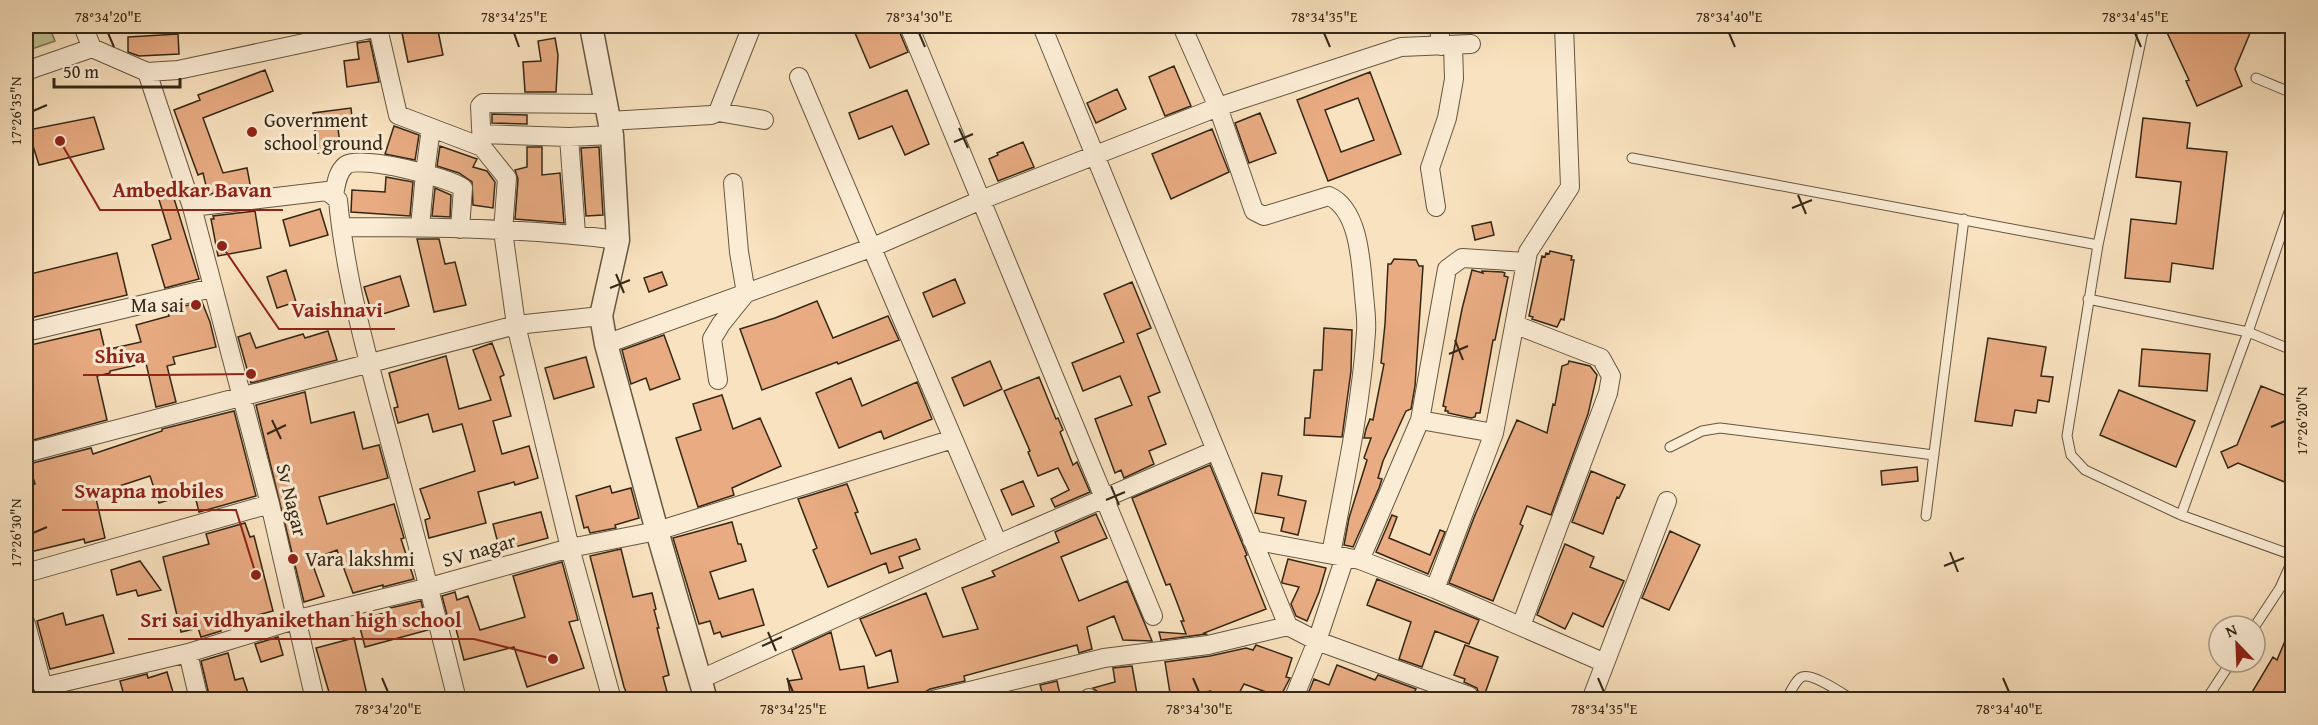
<svg xmlns="http://www.w3.org/2000/svg" width="2318" height="725" font-family="'Gentium Book Plus',serif">
<style>
.green{fill:#bec392;stroke:#797554;stroke-width:1.5}
.building{fill:#e8ab82;stroke:#342716;stroke-width:1.5;fill-rule:evenodd}
.lines{fill:none;stroke-linecap:round;stroke-linejoin:round}
.service-casing{stroke:#655640;stroke-width:11}
.minor-casing{stroke:#655640;stroke-width:20}
.tertiary-casing{stroke:#655640;stroke-width:25}
.service{stroke:#fbecd5;stroke-width:9}
.minor{stroke:#fbecd5;stroke-width:18}
.tertiary{stroke:#fbecd5;stroke-width:22}
.ticks{fill:none;stroke:#342716;stroke-width:2}
.poi-dot{fill:#8f2418;stroke:#fbecd5;stroke-width:2}
.labels{text-anchor:middle;stroke-width:6;stroke-linejoin:round;paint-order:stroke}
.poi-label{font-size:20px;fill:#342716;stroke:#fbecd5;text-anchor:start}
.street-label{font-size:20px;fill:#342716;stroke:#fbecd5}
.leader{fill:none;stroke:#8f2418;stroke-width:2}
.callout-dot{fill:#8f2418;stroke:#fbecd5;stroke-width:2}
.callout-label{font-size:21px;text-anchor:middle;font-weight:bold;fill:#8f2418;stroke:#fbecd5;stroke-width:6;stroke-linejoin:round;paint-order:stroke}
.neatline{fill:none;stroke:#342716;stroke-width:2}
.ticks-label{font-size:15px;text-anchor:middle;fill:#342716}
</style>
<rect width="100%" height="100%" fill="#f9e2bf"/>
<filter id="stains"><feTurbulence type="fractalNoise" baseFrequency=".00333" numOctaves="4"/><feColorMatrix values="0 0 0 0 .2 0 0 0 0 .09 0 0 0 0 .02 0 0 0 .5 -.17"/></filter>
<radialGradient id="worn" r=".72"><stop offset=".6" stop-color="#630" stop-opacity="0"/><stop offset="1" stop-color="#630" stop-opacity=".3"/></radialGradient>
<path class="green" d="M26,26h23l6,15 -29,10z"/>
<path class="building" d="M437,26l6,29 -35,7 -6,-29z
M852,26h45l11,26 -38,16z
M2164,26h89l-18,43 7,17 -45,20 -11,-25 3,-1z
M178,34l1,20 -40,2 -11,-4v-15z
M555,38l3,17 -2,37h-31l-2,-30 18,-1 -3,-20z
M370,41l9,41 -32,5 -3,-26 15,-2 -2,-16z
M1174,66l17,40 -26,10 -16,-39z
M265,70l8,21 -70,27 20,55 24,-5 4,21 -43,5 -5,-21 -5,2 -24,-65 26,-10 -2,-5z
M1370,72l31,82 -73,27 -31,-81zM1358,98l16,42 -33,12 -16,-42z
M1117,89l9,20 -30,14 -9,-20z
M907,90l22,54 -24,11 -13,-29 -33,13 -10,-26z
M351,108l2,19 -15,2 3,21 -23,3 -5,-40z
M1260,113l16,40 -27,10 -14,-40z
M492,114l35,1v9l-35,-1z
M94,117l10,32 -65,16 -11,-35z
M2143,118l47,5 -3,25 40,4 -14,117 -41,-6 -2,19 -45,-4 6,-59 45,5 5,-42 -45,-5z
M394,126l25,9 -4,25 -30,-6z
M1212,129l17,43 -58,27 -19,-45z
M1023,142l11,25 -36,14 -9,-22 9,-4 -1,-2z
M440,146l37,13 -4,8 14,4 8,11 -2,26 -20,-3 -1,-23 -13,-9 -22,-7z
M527,147h15v28l18,-2 4,50 -49,-4 3,-40 -3,-9 12,-3z
M599,147l4,68 -17,1 -5,-68z
M386,177l27,5 -3,34 -59,-4 1,-22 33,2z
M435,188l16,7 -1,22 -18,-1z
M171,189l28,90 -34,9 -13,-43 19,-6 -14,-46z
M320,209l8,26 -38,11 -7,-26z
M255,211l6,37 -43,8 -7,-37h3l-1,-3z
M1491,222l3,13 -19,5 -3,-14z
M417,239h22l6,25 10,-2 11,43 -32,7z
M1550,251l22,5 -1,4h3l-10,60 -3,-1 -4,8 -25,-8 1,-2 -4,-1 13,-60 3,1 1,-4 3,1z
M117,253l10,42 -101,24v-44z
M1394,259l22,1 3,6h4l-8,120 -4,23 -5,2 -23,50 -5,17 4,1 -3,9 -26,59 -9,-2 5,-27 18,-58 -3,-2 7,-20h-7l2,-9 4,-10 3,1 11,-56 -3,-1 4,-39 3,-60h3z
M286,270l10,32 -19,6 -10,-31z
M1472,270l11,3 -1,-2 20,1 3,1 -1,3 4,1 -13,63h-2l-13,73h-4l-1,4 -4,1 -23,-5v-2h-3l1,-4 -3,-1 19,-97z
M662,272l5,13 -18,7 -5,-14z
M400,276l9,30 -36,11 -9,-30z
M955,279l10,24 -32,14 -10,-24z
M1132,282l19,46 -14,6 23,58 -12,5 18,47 -17,7 5,13 -30,14 -3,-8 -6,3 -20,-54 37,-14 -12,-29 -37,15 -11,-28 52,-21 -20,-48z
M817,301l16,37 55,-22 11,24 -61,24 -1,-2 -75,28 -22,-61 35,-11z
M202,302l8,20 6,25 -43,10 2,7 -8,2 9,36 -20,5 -10,-44 -36,8v2l-13,3 10,44 -81,22v-96l74,-17 5,21 36,-8 -5,-17 33,-9 -2,-6z
M1324,328l28,2 -1,41 -9,66 -38,-2 1,-17h5l4,-48h8z
M328,331l9,29 -86,23 -13,-46 12,-4 6,15 47,-14 2,4z
M664,335l16,44 -30,11 -4,-12 -15,6 -9,-34z
M1988,338l58,9 -5,29 12,1 -4,25 -11,-2 -2,13 -21,-3 -3,16 -37,-5z
M492,343l12,32 -4,2 11,39 -18,5 9,33 27,-8 9,32 -23,7 -1,-3 -36,10 8,31 -57,15 -4,-18 5,-2 -10,-29 55,-18 -13,-47 -29,8 -5,-18 -30,9 -4,-15 4,-1 -9,-34 57,-17 13,53 32,-9 -18,-50z
M2142,349l68,5 -3,37 -68,-5z
M586,357l8,30 -40,12 -9,-31z
M990,361l12,28 -38,17 -12,-28z
M1569,361l21,5 7,9 -9,39 -37,101 -24,-9 -7,18 3,2 -30,75 -44,-18 26,-68 42,-95 30,13 6,-29 2,1 7,-39 6,-2z
M1039,377l17,42 2,-1 5,12 -3,2 13,33 4,-3 13,30 -35,15 -4,-8 18,-9 -11,-22 -20,8 -10,-24 2,-1 -26,-60z
M851,378l11,28 55,-24 15,37 -48,20 -3,-8 -42,17 -23,-55z
M2261,386l31,12v87l-54,-22 -10,5 -7,-16 16,-7z
M2119,390l76,31 -19,46 -76,-32z
M305,392l6,31 43,-11 9,37 16,-4 9,33 -69,19 8,27 67,-20 10,34 -3,1 13,40 -31,8v-2l-30,8 -16,-43 -26,10 13,36 -20,6 -48,-197z
M722,395l11,34 27,-11 21,48 -49,22 2,7 -36,12 -22,-69 25,-8 -8,-26z
M234,411l22,85 -57,16 -5,-20 -35,11 -9,-27 -55,18 10,44 -20,5 -1,-4 -58,14v-67l9,-2 -6,-20 62,-16 2,6 69,-23v-2z
M1210,465l37,90 -2,1 21,53 -62,24 2,1 -45,6 -2,-8 27,2 -5,-13h3l-14,-37 -4,1 -34,-87z
M1917,467l1,14 -36,4 -1,-14z
M1591,471l34,14 -6,13 -2,-1 -14,37 -31,-12z
M1262,473l20,3 -4,19 28,6 -8,34 -17,-4 3,-13 -29,-5z
M1023,481l11,25 -22,9 -11,-25z
M847,484l11,28 -3,1 16,41 45,-15 4,10 -21,8 4,11 -14,5 -3,-10 -58,24 -15,-37 4,-2 -19,-49z
M610,486l2,7 19,-5 8,30 -24,7 1,3 -26,5 -2,-6 -4,1 -8,-32z
M541,512l7,26 -48,13 -7,-27z
M1096,514l11,24 -46,19 18,44 48,-20 25,60 -29,-1 -9,-24 -27,11 5,22 -13,4 -2,-8 -113,31 1,5 -35,8 -5,3 -3,6 -131,1 -3,-18 14,-2 -10,-29 39,-18 9,38 24,-4 4,22 30,-6 -7,-32 -15,6 -16,-37 66,-26 17,44 35,-8 -16,-41 33,-12 -3,-5 67,-29 -4,-10z
M1392,515l5,2 -8,21 41,17 10,-25 5,2 -17,42 -52,-22z
M732,522l6,22h3l5,17 -36,11 9,27 34,-10 11,36 -42,12 -2,-5 -6,2 -4,-13 -11,3 -26,-86z
M245,523l5,14 4,-1 19,75 -53,14 1,6 -20,6 -3,-9 -17,4 -18,-75 46,-13 -3,-10z
M1670,531l30,14 -31,65 -27,-12z
M1565,544l29,13 -4,10 34,14 -21,46 -30,-14 -8,16 -28,-14z
M621,549l12,48 19,-4 4,16 -2,1 5,18h-2l12,47 -6,2 6,22h-40l-5,-12 -34,-131z
M1288,559l38,9 -7,24 -12,29 -11,-5 -5,-12 8,-17 -17,-4v-2z
M140,561l21,29 -23,6 -2,-6 -19,5 -6,-25z
M562,562l16,58 -9,2 15,46 -57,19 -13,-40 -50,13 -9,-35 -5,1 -8,-30 13,-4 2,8 11,-4 12,34 45,-13 -12,-41z
M1377,579l102,41 -10,24 -34,-13 -13,36 -23,-8 12,-37 -44,-17z
M421,601l7,29 -63,17 -7,-27 33,-9 -1,-3z
M63,613l3,12 37,-10 11,38 -64,16 -13,-48z
M2292,624v75h-44l25,-42 4,3z
M278,637l5,18 -22,7 -6,-18z
M354,638l14,61h-37l-15,-51z
M1256,645l36,13 -6,19 4,1 -10,19 -36,-13 -8,15h-31l5,-8 -39,8 -6,-37 45,-6 36,-8 7,2z
M1465,645l33,12 -15,42h-3l-3,-11 -13,-6 1,-3 -11,-4z
M228,653l7,27 8,-2 6,18 -12,3h-27l-9,-38z
M1337,665l38,15 3,-5 38,14 -5,10h-43l-14,-6 -3,6h-45l8,-20 15,6z
M1132,666l5,28 -22,5h-15l-2,-7 -5,-4 22,-6 -2,-14z
M167,672l8,27h-50l-5,-18 27,-7 1,4z
M1057,681l4,18h-17l-4,-14z"/>
<g class="lines">
<defs>
<path id="service" d="M2144,26l-46,219 -31,191 4,19 14,15 96,45 111,40
M2256,78l36,15
M1632,158l466,87
M2292,203l-44,129 44,18
M2088,299l160,33 -67,183
M1670,447l32,-16 18,-3 214,27
M1926,516l38,-297
M2255,626l25,-38 12,-27
M1786,700c4,-7 8,-17 14,-22 9,-8 43,16 53,22
M2206,700l25,-38"/>
<path id="minor" d="M83,26l9,22
M909,26l244,590
M1042,26l246,600
M1182,26l36,81 36,104 10,5 65,-20c31,14 32,69 35,99 1,12 3,25 2,37 -5,75 -21,148 -35,222
M1439,26l2,20
M378,28l20,87 84,32 25,31 -4,53 13,94 54,223 42,152
M26,71l66,-23 55,24 31,-2 206,-44
M147,72l45,135 78,297 45,196
M799,77l199,467
M718,112l46,8
M609,121l102,-6 7,-3 34,-86
M482,134l87,3 43,-2
M569,137l7,97
M482,147l-2,-41 3,-3 124,1
M334,195c2,-10 3,-23 12,-30 15,-10 102,12 117,23l-3,41
M192,207l135,-16 11,9c8,86 34,174 56,257 22,81 43,161 63,243
M1436,207l-6,-39 17,-50 7,-39 -1,-34
M341,227c92,0 186,1 277,13
M420,227l5,-54 6,-45
M1516,325l85,33 10,18 -3,17 -87,233
M26,332l186,-44
M606,344l267,-97 108,-47 237,-93 183,-60 70,-3
M718,380l-6,-41 9,-15 25,-31 -7,-41 -6,-69
M1494,433l-74,-13 27,-151 15,-11 64,4
M26,453l490,-128 85,-9
M1252,540l108,20 75,29 170,74
M1360,560l60,-140
M26,573l244,-69
M1435,589l59,-156 34,-181 42,-65 -6,-161
M26,624l17,63 145,-34 110,-34 132,-32 140,-39 87,-17 296,-92
M188,653l11,47
M701,679l297,-135 218,-94
M1089,698v2
M933,700l171,-42 104,-13 80,-19 29,15 152,55
M1293,700l24,-59 28,-84
M1591,700l76,-199"/>
<path id="tertiary" d="M591,26l21,109 6,105 -17,76 5,28 51,187 49,169"/>
</defs>
<use href="#service" class="service-casing"/>
<use href="#minor" class="minor-casing"/>
<use href="#tertiary" class="tertiary-casing"/>
<use href="#service" class="service"/>
<use href="#minor" class="minor"/>
<use href="#tertiary" class="tertiary"/>
</g>
<path class="ticks" d="M108,33l6,14M514,33l5,14M919,33l6,14M1324,33l6,14M1729,33l6,14M2135,33l6,14M33,111l14,-6M959,128l9,20M954,142l19,-8M1798,195l8,19M1792,208l20,-8M616,274l8,19M610,288l20,-8M1455,340l8,20M1449,354l19,-8M272,420l9,19M2271,427l14,-6M267,434l19,-9M1111,486l8,19M1106,500l19,-8M33,533l14,-6M1950,552l8,20M1944,566l20,-8M768,632l8,19M762,646l20,-9M382,678l6,14M787,678l6,14M1193,678l6,14M1598,678l6,14M2003,678l6,14"/>
<g class="poi-dot">
<circle cx="252" cy="132" r="6"/>
<circle cx="196" cy="305" r="6"/>
<circle cx="293" cy="559" r="6"/>
</g>
<g class="labels">
<g class="poi-label">
<text x="264" y="127">Government<tspan x="264" dy="23">school ground</tspan></text>
<text x="184" y="312" text-anchor="end">Ma sai</text>
<text x="305" y="566">Vara lakshmi</text>
</g>
<g class="street-label">
<text transform="translate(292 500) rotate(76)" y="7">Sv Nagar</text>
<text transform="translate(479 550) rotate(-16)" y="7">SV nagar</text>
</g>
</g>
<path class="leader" d="M60 141L100 210H283M222 246L279 329H395M251 374L158 375H83M256 575L236 510H62M553 659L474 639H128"/>
<g class="callout-dot">
<circle cx="60" cy="141" r="6"/>
<circle cx="222" cy="246" r="6"/>
<circle cx="251" cy="374" r="6"/>
<circle cx="256" cy="575" r="6"/>
<circle cx="553" cy="659" r="6"/>
</g>
<g class="callout-label">
<text x="192" y="197">Ambedkar Bavan</text>
<text x="337" y="317">Vaishnavi</text>
<text x="120" y="363">Shiva</text>
<text x="149" y="498">Swapna mobiles</text>
<text x="301" y="627">Sri sai vidhyanikethan high school</text>
</g>
<rect width="2318" height="725" fill="none" stroke="#f9e2bf" stroke-width="66"/>
<g transform="translate(2237 644) rotate(337)"><circle r="28" fill="#fbecd5" stroke="#ab9d89" stroke-width="1.5"/>
<path d="M0-4.5L10 22L0 15L-10 22Z" fill="#8f2418"/>
<text y="-9" font-size="16" font-weight="bold" text-anchor="middle" fill="#342716">N</text>
</g>
<path d="M54 78v9h126v-9" fill="none" stroke="#342716" stroke-width="3"/>
<text x="63" y="78" font-size="18" fill="#342716" stroke="#fbecd5" stroke-width="4.5" paint-order="stroke">50 m</text>
<rect x="33" y="33" width="2252" height="659" class="neatline"/>
<g class="ticks-label">
<text x="108" y="22">78°34'20"E</text>
<text x="514" y="22">78°34'25"E</text>
<text x="919" y="22">78°34'30"E</text>
<text x="1324" y="22">78°34'35"E</text>
<text x="1729" y="22">78°34'40"E</text>
<text x="2135" y="22">78°34'45"E</text>
<text transform="translate(16 111) rotate(-90)" y="5">17°26'35"N</text>
<text transform="translate(2302 421) rotate(-90)" y="5">17°26'20"N</text>
<text transform="translate(16 533) rotate(-90)" y="5">17°26'30"N</text>
<text x="388" y="714">78°34'20"E</text>
<text x="793" y="714">78°34'25"E</text>
<text x="1199" y="714">78°34'30"E</text>
<text x="1604" y="714">78°34'35"E</text>
<text x="2009" y="714">78°34'40"E</text>
</g>
<rect width="100%" height="100%" filter="url(#stains)"/>
<rect width="100%" height="100%" fill="url(#worn)"/>
</svg>
